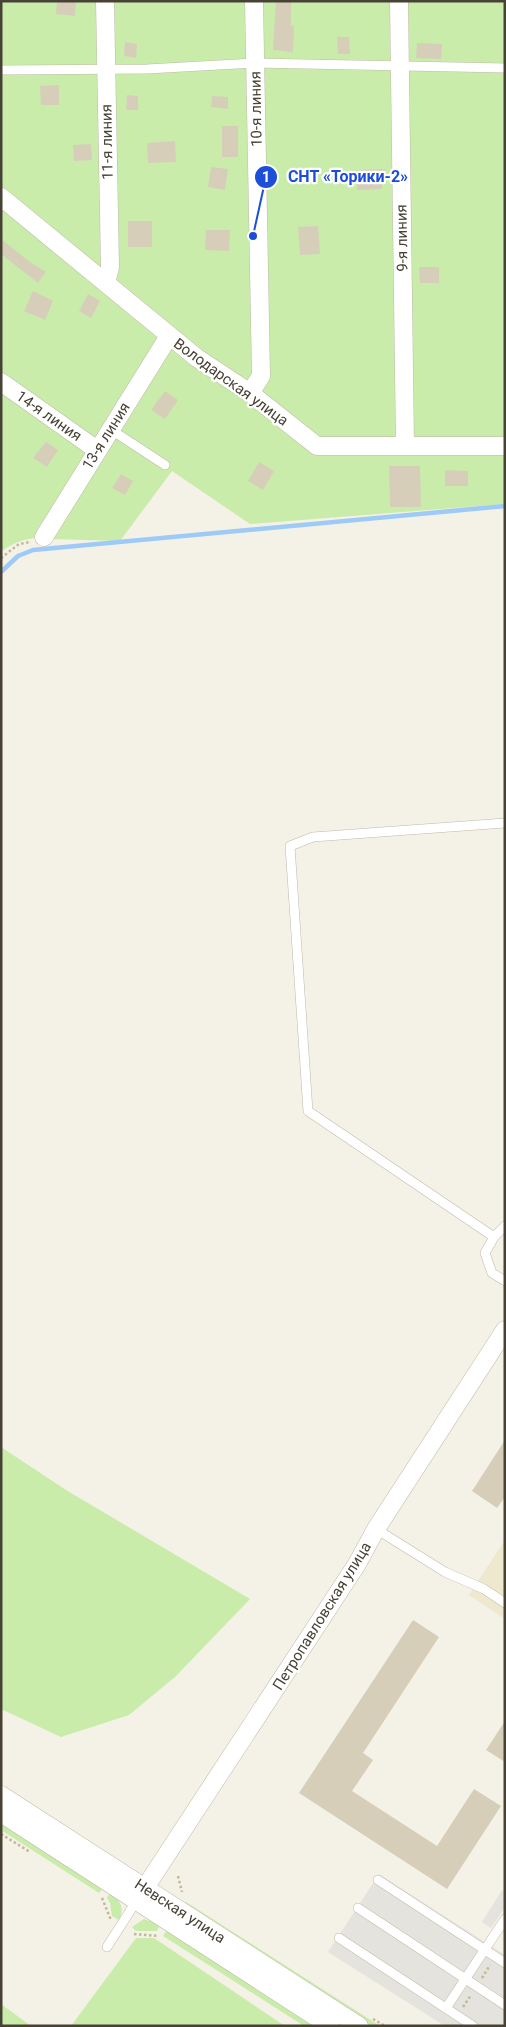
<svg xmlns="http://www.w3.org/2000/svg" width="506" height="2027" font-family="Roboto,sans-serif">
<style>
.education{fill:#eee8ce}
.green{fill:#c9ecab}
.parking{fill:#e5e3de}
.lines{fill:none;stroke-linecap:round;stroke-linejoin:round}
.stream{stroke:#9dcaf6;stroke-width:4.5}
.building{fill:#d7ceba}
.service-casing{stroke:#c0baa8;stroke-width:10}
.minor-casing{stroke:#c0baa8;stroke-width:19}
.path{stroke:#c3b898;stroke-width:2.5;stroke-dasharray:2.5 2.5;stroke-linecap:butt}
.service{stroke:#fff;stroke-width:9}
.minor{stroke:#fff;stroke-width:18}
.labels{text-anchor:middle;stroke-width:4.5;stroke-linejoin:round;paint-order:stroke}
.street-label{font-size:15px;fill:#474235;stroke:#fff}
.leader{fill:none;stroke:#1d4ed8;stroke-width:2}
.callout-dot{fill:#1d4ed8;stroke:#fff;stroke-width:2}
.mark-label{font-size:15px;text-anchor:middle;font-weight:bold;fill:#fff}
.callout-label{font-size:16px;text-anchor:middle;font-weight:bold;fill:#1d4ed8;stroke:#fff;stroke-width:4.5;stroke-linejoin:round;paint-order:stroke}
</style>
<rect width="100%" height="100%" fill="#f4f1e6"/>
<path class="education" d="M505,1540v79l-36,-24z"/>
<path class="green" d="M1,1h504v503l-255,20 -78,-53 -52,70 -69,-2c-15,-5 -39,3 -50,13z
M1,1447l65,43 184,109 -75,78 -46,38 -68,22 -60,-28z
M1,1823l99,63 2,3 -3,4 -98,-63z
M110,1893c10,7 15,14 9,27l-7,-4 -2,-13 -3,-5z
M186,1902l194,124h-8l-29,-17 -160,-104z
M144,1919l16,6 -3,6h-21l-4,-4z
M167,1930l148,96h-11l-141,-90z
M136,1938h18l131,88h-214z
M1,2004l30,22h-30z"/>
<path class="parking" d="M379,1874l126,81v71h-60l-117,-74z
M502,1890l3,2v15l-14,21 -9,-6z"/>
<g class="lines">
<path class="stream" d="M1,572l17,-16 15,-6 472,-44"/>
</g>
<path class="building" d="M57,1h19l-1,15 -19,-2z
M276,1h15v25h3l-1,26 -20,-2z
M337,37h12l1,17h-12z
M125,42l12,2 -1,14 -12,-2z
M417,43l25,1 -1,15 -25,-1z
M59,85v20h-18l-1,-19z
M127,95l11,1v14h-12z
M212,96l16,1v12l-17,-2z
M222,126h16v31h-16z
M175,141l1,21 -28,1 -1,-20z
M91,144l1,16 -18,1 -1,-16z
M211,167l17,2 -3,21 -17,-3z
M385,169l1,14h-4v6l-25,1v-20z
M128,221h24v26h-24z
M318,226l2,28 -20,1 -2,-28z
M206,230h24l-1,21 -24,-1z
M1,239l29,23 16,10 -8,11 -37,-29z
M419,267h20v16h-19z
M33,291l20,10 -8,19 -21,-9z
M88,294l12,7 -9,17 -12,-7z
M165,391l13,9 -13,19 -14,-9z
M46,442l12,8 -11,17 -14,-9z
M259,462l15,9 -11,19 -15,-9z
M389,466h31l1,41h-31z
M445,470l23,1v15h-23z
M121,474l12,7 -8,14 -13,-7z
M505,1440v57l-8,11 -25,-17z
M413,1620l26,17 -76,116 10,7 -21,31 85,55 37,-57 27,17 -54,83 -148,-96z
M505,1721v41l-19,-12z"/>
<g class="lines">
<defs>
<path id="service" d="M1,70l146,-1 108,-6 250,5
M110,429l55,36
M505,823l-192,14 -23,9 18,265 186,126 11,-11
M494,1237l-9,16 7,20 13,8
M376,1529l69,43 39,17 21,14
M378,1880l127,83
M358,1908l147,97
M339,1938l134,88
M107,1947l30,-47
M446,2008l59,-89"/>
<path id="minor" d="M105,1l5,266 -4,16
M399,1l6,444
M1,197l196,161 53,35 67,53h188
M1,382l96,68
M250,393l11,-17 -7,-375
M44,537l125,-201
M1,1795l358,231
M1,1813l329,213
M137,1900l220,-336 19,-35 129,-199"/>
</defs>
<use href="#service" class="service-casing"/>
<use href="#minor" class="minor-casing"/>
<path class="path" d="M1,558l18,-14 11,-2
M1,1834l29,18
M178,1876l4,16
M102,1898l9,22
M134,1934l25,2
M482,1978l8,-13
M463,2007l8,-12
M373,2019l12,7"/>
<use href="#service" class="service"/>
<use href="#minor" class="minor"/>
</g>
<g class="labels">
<g class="street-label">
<text transform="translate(256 109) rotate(-91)" y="5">10-я линия</text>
<text transform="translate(107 142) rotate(-91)" y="5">11-я линия</text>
<text transform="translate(402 238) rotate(-91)" y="5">9-я линия</text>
<text transform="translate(231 382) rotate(36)" y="5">Володарская улица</text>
<text transform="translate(49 416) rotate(35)" y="5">14-я линия</text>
<text transform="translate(106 436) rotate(-58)" y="5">13-я линия</text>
<text transform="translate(322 1616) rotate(-58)" y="5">Петропавловская улица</text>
<text transform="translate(180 1911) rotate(33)" y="5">Невская улица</text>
</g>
</g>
<path class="leader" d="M253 236L266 177"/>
<g class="callout-dot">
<circle cx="253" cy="236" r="5"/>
<circle cx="266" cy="177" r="12"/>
</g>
<g class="mark-label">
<text x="266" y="182">1</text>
</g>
<g class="callout-label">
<text x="348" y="182">СНТ «Торики-2»</text>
</g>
<rect width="506" height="2027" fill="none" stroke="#474235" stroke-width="5"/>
</svg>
